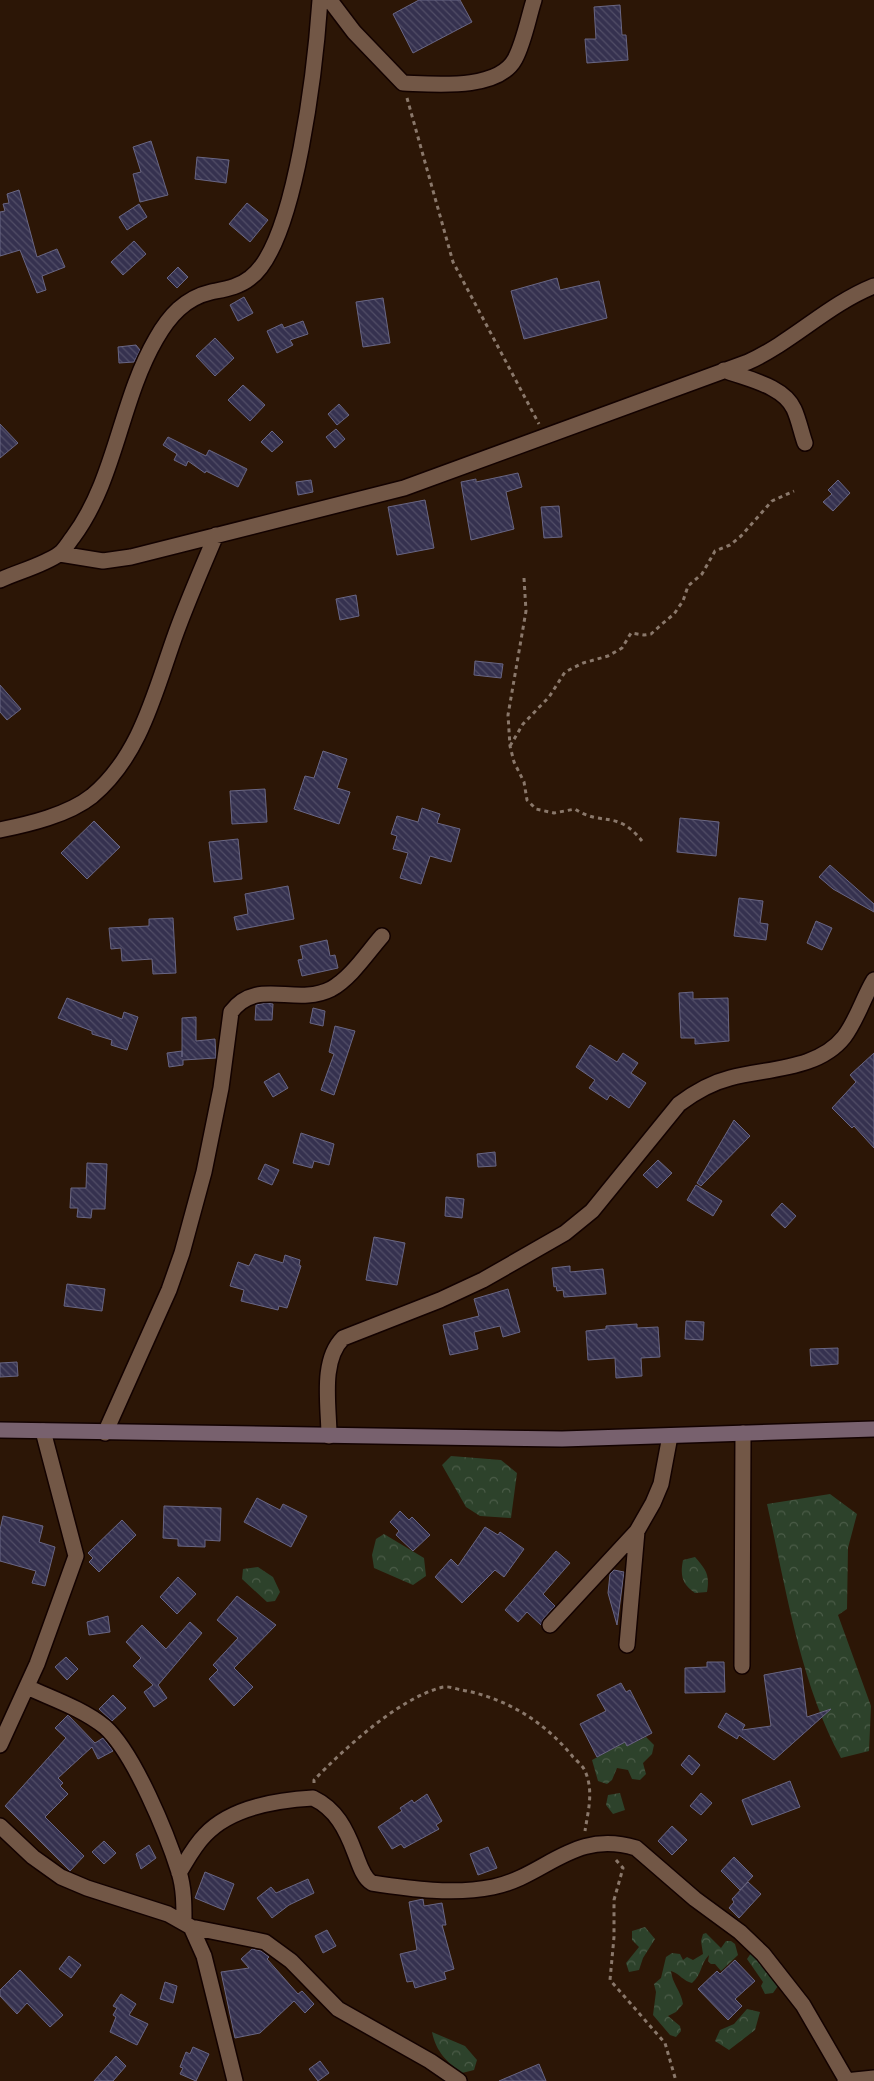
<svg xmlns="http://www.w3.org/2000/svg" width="874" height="2081" font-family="'Sofia Sans Condensed',sans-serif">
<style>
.park{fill:url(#park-crowns)}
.building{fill:url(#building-back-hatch);stroke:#696683}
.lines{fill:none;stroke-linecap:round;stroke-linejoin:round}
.street-casing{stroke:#130200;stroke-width:18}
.secondary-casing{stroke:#130200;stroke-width:18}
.path{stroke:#8a786b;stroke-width:3;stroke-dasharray:4 4;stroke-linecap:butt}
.street{stroke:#725746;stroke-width:15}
.secondary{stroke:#78616e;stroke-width:15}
</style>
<defs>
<pattern id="park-crowns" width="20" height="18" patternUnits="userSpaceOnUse" patternTransform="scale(1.25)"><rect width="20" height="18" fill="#2d422b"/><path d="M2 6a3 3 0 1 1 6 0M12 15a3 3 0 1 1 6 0" fill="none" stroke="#4b5c48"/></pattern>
<pattern id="building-back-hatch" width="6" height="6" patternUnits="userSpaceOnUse" patternTransform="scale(1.25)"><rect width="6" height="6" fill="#35314f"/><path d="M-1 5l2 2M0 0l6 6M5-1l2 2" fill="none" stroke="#524e67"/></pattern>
</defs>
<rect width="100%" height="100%" fill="#2c1606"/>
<path class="park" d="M451,1456l50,4 16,13 -6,45 -31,-2 -14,-9 -24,-42z
M830,1494l27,20 -9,34 -1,61 -9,6 33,91 -2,45 -28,7c-41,-75 -55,-170 -74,-254z
M384,1534l40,24 2,18 -13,9 -39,-17 -2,-13 4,-16z
M695,1557c11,13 15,17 12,35l-12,1c-13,-9 -15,-17 -12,-33z
M258,1567l15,10 7,15 -5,9 -8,1 -25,-23 1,-10z
M646,1737l8,8 -2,9 -9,9 3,11 -6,6 -8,-1 -4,-9 -11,-2 -5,12 -5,4 -9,-3 -6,-21 33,-18 2,4z
M620,1793l5,17 -12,4 -7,-9 2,-10z
M645,1927l10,12 -12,19 -4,12 -10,2 -3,-9 13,-16 -7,-7v-9z
M706,1933l15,15 5,-7h5l4,3 3,11 -17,16 -6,-7h-4l-3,-3 1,-6c-9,9 -7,20 -17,28 -9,-2 -12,-9 -21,-12 1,12 10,20 12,33l-7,8 -8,4 12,10 1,5 -5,6 -6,-2 -17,-20 3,-23 -2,-8 7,-6 5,-21 6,-4 8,1 3,6 4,-3 6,3 10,-6 -2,-13 2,-7z
M753,1950l25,31v5l-5,7 -8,1 -4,-8 2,-4 -16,-23z
M747,2009l13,3 -5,18 -26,20 -14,-9 5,-11 14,-6z
M432,2032l33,14 12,14 -3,10 -12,3c-15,-11 -26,-21 -30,-41z"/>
<path class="building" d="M419,0h41l12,22 -59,31 -20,-39z
M620,5l2,30h4l2,25 -41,3 -2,-24h11l-2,-32z
M151,141l17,54 -28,7 -7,-28 8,-2 -8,-25z
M197,157l32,3 -3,23 -31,-4z
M19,190l18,67 20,-8 8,18 -23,9 4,14 -9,3 -17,-43 -20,6v-44l5,-1 -2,-7 6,-1 -2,-9z
M247,203l21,17 -18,22 -21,-18z
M139,204l8,13 -20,13 -8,-13z
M134,241l12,13 -23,21 -12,-13z
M178,267l10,10 -11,11 -10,-10z
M557,278l3,12 39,-9 8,37 -83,21 -13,-48z
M244,297l9,16 -15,8 -8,-16z
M383,298l7,45 -27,4 -7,-45z
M303,321l5,13 -18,6 3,5 -16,8 -10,-22 15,-7 2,4z
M215,338l19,20 -19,18 -19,-20z
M136,345l4,5 -6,12 -15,1 -1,-16z
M243,385l22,20 -15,16 -22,-21z
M339,404l10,11 -12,10 -9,-11z
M0,424l18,19 -18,15z
M336,429l9,10 -10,9 -9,-11z
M272,431l11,11 -11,10 -11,-10z
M168,437l38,19 3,-6 38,19 -9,18 -32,-16 -1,2 -17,-12 -2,5 -12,-6 3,-6 -14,-9z
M518,473l4,14 -16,5 8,37 -43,11 -10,-58 15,-3v3z
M311,480l2,12 -15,3 -2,-13z
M838,480l12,13 -17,18 -10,-9 9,-8 -4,-4z
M425,500l9,48 -37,7 -9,-48z
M559,506l3,31 -18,1 -3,-31z
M356,595l3,21 -19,4 -4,-21z
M475,661l28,3 -2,14 -27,-3z
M0,685l21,24 -14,11 -7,-8z
M323,751l24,8 -10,29 13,4 -11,32 -45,-15 11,-33 9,2z
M265,789l2,33 -35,2 -2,-33z
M422,808l18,6 -3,9 23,6 -9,33 -21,-6 -9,28 -21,-6 8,-25 -15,-4 4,-13 -6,-2 6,-18 21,6z
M680,818l39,4 -3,34 -39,-4z
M94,821l26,26 -33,32 -26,-26z
M238,839l4,40 -28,3 -5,-40z
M830,865l44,39v8l-41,-23 -14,-12z
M288,886l6,33 -57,11 -3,-13 14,-3 -3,-20z
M739,898l24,3 -3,22 8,1 -2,16 -32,-4z
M173,918l3,55 -23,1 -1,-15 -30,2 -1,-13 -10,1 -2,-21 40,-2v-7z
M816,921l16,7 -10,22 -15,-7z
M327,940l3,16 5,-1 3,13 -36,8 -4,-16 5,-1 -3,-13z
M693,992v7l35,-1 1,43 -34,3v-6h-14l-2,-45z
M67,998l55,21 2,-7 14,5 -11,33 -16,-5 1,-5 -20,-6v-3l-34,-13z
M266,1003l7,1 -1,16h-17l1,-15z
M313,1008l12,3 -2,15 -13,-3z
M196,1017v24l19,-2 1,19 -33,2v5l-14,2 -2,-14 15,-2v6v-39z
M335,1026l20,5 -21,64 -13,-5 13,-36 -5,-2z
M590,1045l27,17 6,-9 15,10 -7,10 15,10 -17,25 -19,-13 -3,5 -18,-12 6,-8 -19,-13z
M874,1053v95l-20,-22 -2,2 -20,-20 24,-26 -6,-7z
M279,1073l9,15 -15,9 -9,-15z
M734,1120l16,16 -49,50 -4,-3z
M301,1133l33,11 -5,21 -15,-4 -2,7 -19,-5z
M495,1152l1,14 -18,1 -1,-13z
M658,1160l14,13 -15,15 -14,-13z
M87,1163l20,1 -2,45h-13l-1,9 -14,-1 1,-9h-8l1,-20h15z
M265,1164l14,6 -7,15 -14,-6z
M696,1185l26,16 -9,15 -26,-16z
M446,1197l18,2 -2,19 -17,-2z
M782,1203l14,13 -11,12 -14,-13z
M374,1237l31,6 -8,42 -31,-5z
M255,1254l28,9 2,-8 15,5 -1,5 2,1 -14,42 -8,-2 -1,4 -37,-9 3,-11 -14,-4 8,-24 11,4z
M570,1266v6l33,-3 3,25 -42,3 -1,-7 -6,1 -1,-5 -2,1 -2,-19z
M67,1284l38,5 -3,22 -38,-5z
M508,1289l12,43 -17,5 -3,-11 -26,6 4,17 -28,6 -7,-30 36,-9 -5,-17z
M686,1321l18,1 -1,18 -18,-1z
M637,1324v4l21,-1 2,30 -19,1 1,18 -26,2 -1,-20 -27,2 -2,-29 20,-2v-3z
M838,1348v16l-27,2 -1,-17z
M17,1362l1,14 -18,1v-14z
M257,1498l23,12 3,-6 24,12 -16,31 -47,-25z
M164,1506l57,2 -1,33 -15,-1v7l-27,-1v-7l-15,-1z
M400,1511l9,9 3,-3 18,18 -17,16 -17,-16 3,-4 -9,-9z
M3,1516l40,10 -4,16 16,5 -10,39 -13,-3 4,-12 -36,-10v-31z
M122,1520l14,15 -37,37 -10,-10 4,-4 -5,-5z
M485,1527l13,8 2,-3 24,17 -20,28 -9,-7 -33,33 -27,-26 16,-18 7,7z
M556,1551l14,12 -27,31 12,12 -12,13 -2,6 -14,-13 -9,10 -13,-12z
M614,1570l10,2 -7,53 -9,-32 2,-19z
M178,1577l18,17 -19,20 -17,-17z
M237,1596l39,29 -42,43 19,19 -19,19 -25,-27 9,-9 -5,-5 25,-27 -21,-18z
M108,1616l2,16 -21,3 -2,-13z
M190,1622l12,11 -44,52 9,13 -13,9 -10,-15 9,-7 -20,-19 8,-8 -15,-16 16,-17 24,24z
M66,1657l12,12 -11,11 -12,-13z
M707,1662h17l1,30 -40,1v-25l22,-1z
M801,1668l6,49 24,-8 -57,51 -35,-25 -2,4 -19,-12 8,-14 19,12 -3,5 29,-4 -7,-51z
M621,1683l5,9 4,-2 22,43 -25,13 -2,-4 -28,15 -17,-33 26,-13 -9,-16z
M113,1695l13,13 -14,13 -13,-12z
M68,1715l27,28 8,-5 10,13 -15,8 -6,-12 -34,31 5,5 -3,3 8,8 -23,23 39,39 -14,15 -65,-65 61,-68 -11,-10z
M689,1755l11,10 -8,10 -11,-10z
M790,1781l10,26 -48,18 -10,-25z
M701,1793l11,10 -11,12 -11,-9z
M427,1794l15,27 -6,4 3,4 -35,19 -3,-4 -9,5 -14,-22 24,-16 -2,-3 12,-8 2,3z
M672,1826l15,14 -15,15 -14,-14z
M104,1841l12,12 -12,11 -12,-12z
M149,1845l7,13 -15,11 -5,-15z
M488,1847l9,21 -19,7 -8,-21z
M734,1857l19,19 -13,14 -19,-19z
M205,1872l29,12 -10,26 -29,-12z
M308,1879l6,14 -25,12 -17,13 -15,-20 14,-11 5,6z
M748,1882l13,12 -22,24 -10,-10 5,-6 -2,-3z
M423,1899l1,7 18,-3 4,22h-4l12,44 -10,3 2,7 -31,9 -2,-7 -6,1 -7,-28 17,-4 -8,-48z
M327,1930l9,16 -13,7 -8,-17z
M252,1949l9,2 8,6 -2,2 31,35 4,-3 12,13 -9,9 -11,-12 -34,32 -25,5 -14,-66 28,-4 -8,-9z
M69,1956l12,9 -10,13 -12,-9z
M735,1960l20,21 -20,18 7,7 -14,14 -30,-31 19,-18 3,3z
M20,1970l43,45 -13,12 -23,-24 -10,11 -17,-18v-6z
M165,1982l12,4 -4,17 -13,-4z
M121,1994l15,10 -7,11 19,9 -11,21 -27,-13 6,-15 -3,-2 4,-7 -4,-2z
M193,2047l16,7 -13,27 -16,-7 3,-6 -3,-1 6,-15 4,2z
M116,2056l10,10 -13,15h-19z
M320,2061l9,12 -11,8 -9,-12z
M539,2064l7,17h-47z"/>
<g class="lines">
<defs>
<path id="street" d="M332,3l22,29 49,51c30,1 95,8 112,-24 9,-17 13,-40 19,-59
M724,370c22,9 59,15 70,39 5,11 7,23 11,34
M60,554l43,7 28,-4 273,-69 344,-126c46,-21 79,-57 126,-76
M0,580c17,-8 44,-15 59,-26 5,-3 10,-12 14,-17 43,-58 47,-136 83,-198 13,-23 29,-41 55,-47 14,-3 28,-5 39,-14 47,-34 66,-220 70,-278
M0,830c29,-6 68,-15 92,-34 49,-41 63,-105 84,-163 12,-33 26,-65 40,-98
M105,1433l64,-143 13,-37 22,-81 17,-84 10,-76c26,-35 64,-5 100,-23 20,-11 36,-36 51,-53
M329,1436c0,-30 -9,-75 14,-98l97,-38 43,-20 82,-47 27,-22 87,-107c16,-12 31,-21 51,-26 37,-10 88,-8 114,-41 13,-17 19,-39 30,-57
M550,1625l87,-94 16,-28 8,-19 9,-48
M627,1645l10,-114
M742,1666l1,-233
M27,1687c26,12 56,22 78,40 29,26 62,107 74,145 5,16 5,33 5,49
M0,1745l37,-81 39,-108 -33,-125
M0,1826l33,31 28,20 26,11 81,26 23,13 13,29 31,125
M179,1873c8,-13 15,-27 26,-38 26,-28 72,-35 108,-37 23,11 33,31 42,55 4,10 8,25 17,30 39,6 82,12 121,4 53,-11 80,-58 143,-39l59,51 45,33 23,22 40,51 44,76
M191,1927l74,15 26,19 47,48 92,52 29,20
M845,2081l29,-3"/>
<path id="secondary" d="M0,1430l562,9 312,-10"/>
</defs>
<use href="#street" class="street-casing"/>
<use href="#secondary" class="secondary-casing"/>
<path class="path" d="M407,98l46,164 86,162
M524,578l2,33 -18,104 2,31 4,16 10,20 3,18 9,9 18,4 21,-4c27,18 42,0 67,32
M510,746l13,-22 26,-27 16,-25 18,-9 25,-7 14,-8 9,-15 13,2 7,-1 11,-10 12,-10 9,-13 5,-15 14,-12 13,-23 15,-6 11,-9 31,-35 22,-10
M314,1783v-3c31,-32 85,-82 129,-93 6,-1 13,2 19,3 44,8 83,32 111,67 4,4 10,9 12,14 9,20 3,40 0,60
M616,1860l7,8 -9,32v37l-4,43 55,63 11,38"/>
<use href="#street" class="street"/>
<use href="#secondary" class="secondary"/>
</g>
</svg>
